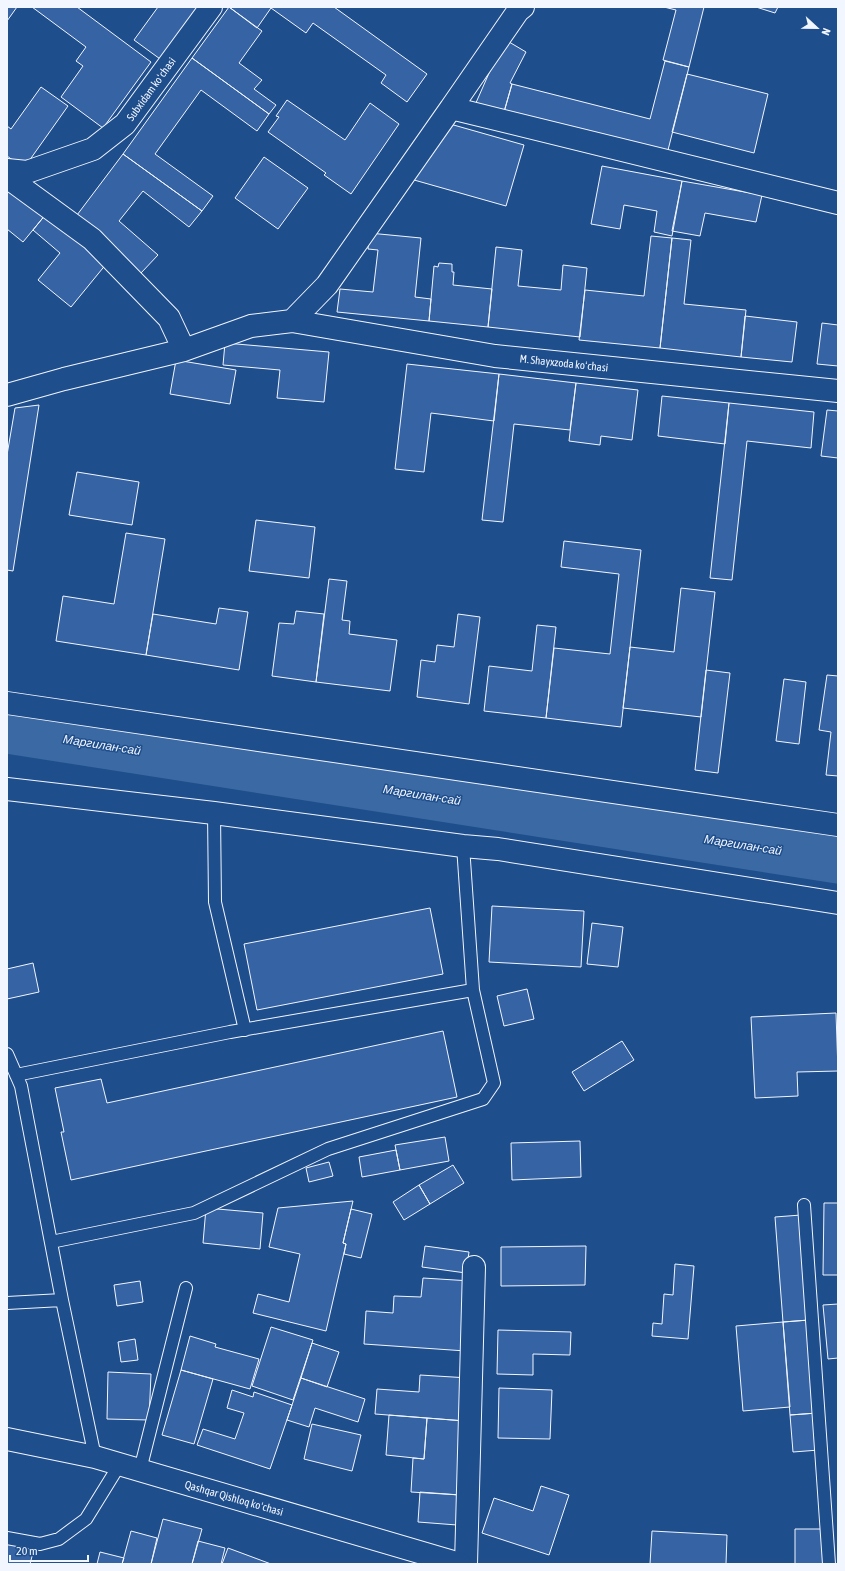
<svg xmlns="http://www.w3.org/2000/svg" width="845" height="1571" font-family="'Asap Condensed',sans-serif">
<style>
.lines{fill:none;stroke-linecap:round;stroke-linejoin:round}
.river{stroke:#3b69a3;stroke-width:47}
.building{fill:#3563a3;stroke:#f2f6ff}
.service-casing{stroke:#f2f6ff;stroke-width:14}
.minor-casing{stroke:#f2f6ff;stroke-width:24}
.secondary-casing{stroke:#f2f6ff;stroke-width:24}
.service{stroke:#1f4e8c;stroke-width:12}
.minor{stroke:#1f4e8c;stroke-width:22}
.secondary{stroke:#1f4e8c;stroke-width:22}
.labels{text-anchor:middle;stroke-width:3;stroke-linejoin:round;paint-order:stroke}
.street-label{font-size:11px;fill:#f2f6ff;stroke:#1f4e8c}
.water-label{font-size:12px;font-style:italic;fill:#f2f6ff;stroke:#1f4e8c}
</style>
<rect width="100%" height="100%" fill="#1f4e8c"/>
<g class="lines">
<path class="river" d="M7,730l831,130"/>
</g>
<path class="building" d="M7,7h10l-10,14z
M32,7h45l74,55 -48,66 -42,-31 22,-31 -7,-5 10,-14z
M158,7h50l-41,57 -33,-24z
M229,7h105l93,67 -20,28 -26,-19 5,-8 -73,-52 -7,10 -35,-25 -14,20z
M229,7l33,24 -23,32 23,17 -8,9 22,16 -7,9 -77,-56z
M664,7h40l-15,60 -26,-7 13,-50z
M756,7h22l-3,6z
M504,39l22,13 -16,31 2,1 -8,28 -29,-7z
M192,58l77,56 -12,17 -56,-41 -46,64 58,42 -11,15 -79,-57z
M665,61l24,6 -22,87 -163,-42 8,-28 138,35z
M687,74l81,20 -14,59 -82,-21z
M41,87l27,19 -44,62 -17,-12v-30l4,3z
M287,100l58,40 25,-37 29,21 -48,70 -27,-19 2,-2 -58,-41 11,-15 -3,-1z
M443,122l81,23 -18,61 -99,-28z
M123,154l79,57 -13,16 -46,-36 -24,30 39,34 -17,18 -64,-58z
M264,157l44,31 -30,41 -43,-31z
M602,166l80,15 -10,55 -18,-4 3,-21 -33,-6 -4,24 -29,-5z
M682,181l80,14 -6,27 -51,-9 -5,23 -28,-5z
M7,188l39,26 -23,28 -16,-13z
M46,214l61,49 -36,44 -33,-27 22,-27 -27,-23z
M369,233l52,5 -6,59 16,2 -2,22 -92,-9 3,-23 33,3 5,-42 -10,-1z
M651,236l21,2 -12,110 -81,-8 6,-50 59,6z
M672,238l19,2 -7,64 62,6 -5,47 -81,-9z
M496,247l26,3 -4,36 43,4 2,-25 24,3 -7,69 -92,-10z
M439,263l13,1v8h2l-1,13 39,4 -4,38 -59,-6 5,-55 4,1z
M745,316l52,6 -5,40 -51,-5z
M822,323l16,2v41l-21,-2z
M225,343l104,9 -5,50 -47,-4 3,-28 -57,-5z
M176,360l60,10 -6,34 -60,-10z
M407,364l92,10 -5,47 -63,-8 -7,59 -29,-3z
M499,374l77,9 -6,47 -56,-6 -11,98 -21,-2z
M576,383l62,7 -6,50 -31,-4 -1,9 -31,-4z
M662,396l67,7 -4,41 -67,-8z
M729,403l85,9 -3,36 -64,-7 -15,139 -22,-2z
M39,405l-26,166 -6,-1v-115l8,-47z
M827,410l11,1v47l-17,-2z
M77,472l62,10 -7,43 -63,-10z
M256,520l59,7 -6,51 -60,-7z
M126,533l39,6 -19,116 -90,-14 7,-45 51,8z
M564,541l77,9 -20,177 -75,-9 8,-70 56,6 9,-80 -58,-7z
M329,579l18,2 -5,39 8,1 -1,13 48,6 -7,51 -74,-9z
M681,588l34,4 -14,125 -78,-9 7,-61 44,5z
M219,608l29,4 -9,58 -93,-15 7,-41 63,10z
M296,611l28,3 -8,68 -44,-6 7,-53 15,1z
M458,614l22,3 -11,87 -52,-7 4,-37 14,2 2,-17 17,2z
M537,625l19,2 -10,91 -62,-7 5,-45 43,5z
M706,670l24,3 -12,100 -23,-3z
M827,675l11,1v100l-12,-1 5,-43 -12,-2z
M784,679l22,3 -7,62 -23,-3z
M492,906l92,5 -3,56 -92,-5z
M430,908l13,66 -186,36 -13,-66z
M592,923l31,4 -5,40 -31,-3z
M33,963l6,29 -32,7v-30z
M527,989l7,30 -30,7 -7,-30z
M836,1013l2,58 -41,1 1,24 -43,2 -4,-81z
M443,1031l14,66 -386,83 -10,-48h3l-9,-44 46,-9 6,24z
M622,1041l12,19 -50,31 -12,-19z
M445,1137l4,24 -49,9 -5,-25z
M580,1141l1,36 -69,3 -1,-37z
M396,1150l4,20 -38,7 -3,-20z
M329,1162l4,14 -24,6 -3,-14z
M453,1165l11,18 -34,21 -11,-19z
M419,1185l11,19 -26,16 -11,-18z
M353,1201l-10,42 3,1 -20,87 -73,-18 5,-19 31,8 11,-48 -31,-7 9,-39z
M824,1203h14v72h-15z
M206,1208l57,5 -3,36 -57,-6z
M351,1209l21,5 -11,44 -17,-4 2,-10 -3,-1z
M801,1215l8,105 -26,2 -8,-105z
M425,1246l44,6 -3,21 -44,-6z
M586,1246l-1,39 -84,1v-39z
M675,1264l19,2 -6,73 -36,-3 1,-13 9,1 2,-30 9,1z
M423,1278l48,3 -5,70 -102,-7 2,-33 27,2 1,-17 27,1z
M140,1281l3,21 -26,4 -3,-21z
M838,1304v54l-10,1 -5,-54z
M809,1320l8,93 -27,2 -7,-93z
M783,1322l7,85 -47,4 -7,-85z
M271,1327l42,13 -20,60 -41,-14z
M498,1330l73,2 -1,23 -37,-1v21l-36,-1z
M190,1336l26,8 -1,3 44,12 -9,30 -69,-19z
M135,1339l3,21 -17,2 -3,-20z
M312,1343l27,9 -12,35 -26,-9z
M181,1370l32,9 -19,65 -32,-9z
M108,1372l43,2 -2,46 -42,-1z
M420,1375l49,3 -4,43 -90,-7 2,-25 42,3z
M301,1378l64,21 -7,23 -43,-14 -6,19 -22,-7z
M499,1388l53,2 -2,49 -52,-1z
M232,1390l21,7 1,-5 38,13 -22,64 -73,-24 6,-16 32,10 9,-26 -17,-5z
M817,1413l2,37 -26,2 -3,-37z
M389,1415l38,3 -3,41 -38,-4z
M427,1418l38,3 -5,74 -49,-3 2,-34 11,1z
M312,1424l49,11 -9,36 -48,-12z
M541,1486l28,9 -20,60 -67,-22 12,-35 39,13z
M420,1492l40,3 -3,30 -39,-3z
M163,1519l39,10 -10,35h-41z
M795,1529h27l1,35h-28z
M131,1531l26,7 -6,26h-29z
M652,1531l75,4 -1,29h-76z
M198,1541l27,7 -4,16h-29z
M7,1542l27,7 -4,15h-23z
M228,1548l43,16h-49z
M100,1552l24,6 -2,6h-25z"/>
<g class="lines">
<defs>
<path id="service" d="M214,813l1,89 30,128
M7,1054l14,32 41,214 33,157
M16,1075l214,-43 243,-42
M804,1205l25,359
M51,1242l143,-29 134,-64 155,-50 11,-16 -21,-93 -10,-144
M7,1303l55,-3
M140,1470l46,-182
M7,1538l33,6 19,-5 27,-20 34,-55"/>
<path id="minor" d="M451,108l67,-97 5,-4
M7,170l20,2 66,-23 32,-25 86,-117
M7,177l85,62 77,79 15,32
M292,321l203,35 343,35
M7,395l57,-16 120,-29 67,-24 41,-5 35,-36 124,-177 387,95
M7,703l831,122
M7,789l207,24 249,33 35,3 340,54
M466,1564l8,-297"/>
<path id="secondary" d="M7,1439l88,18 365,107"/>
</defs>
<use href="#service" class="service-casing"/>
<use href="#minor" class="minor-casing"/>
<use href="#secondary" class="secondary-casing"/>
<use href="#service" class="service"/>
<use href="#minor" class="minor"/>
<use href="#secondary" class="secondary"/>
</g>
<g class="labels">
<g class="street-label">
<text transform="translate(151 89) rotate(-54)" y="4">Subxidam koʻchasi</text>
<text transform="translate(564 363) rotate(6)" y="4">M. Shayxzoda koʻchasi</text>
<text transform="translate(234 1498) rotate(16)" y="4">Qashqar Qishloq koʻchasi</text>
</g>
<g class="water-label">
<text transform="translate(102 745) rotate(9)" y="4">Маргилан-сай</text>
<text transform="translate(422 795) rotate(9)" y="4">Маргилан-сай</text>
<text transform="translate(743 845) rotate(9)" y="4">Маргилан-сай</text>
</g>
</g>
<rect width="845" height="1571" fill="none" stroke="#f2f6ff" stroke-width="16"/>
<g transform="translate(817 28) rotate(112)" stroke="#1f4e8c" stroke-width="3" paint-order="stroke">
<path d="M0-3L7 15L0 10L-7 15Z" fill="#f2f6ff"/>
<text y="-6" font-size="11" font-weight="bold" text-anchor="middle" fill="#f2f6ff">N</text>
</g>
<path d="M10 1555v6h78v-6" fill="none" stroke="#f2f6ff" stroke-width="2"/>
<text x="16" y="1555" font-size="12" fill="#f2f6ff" stroke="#1f4e8c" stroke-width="3" paint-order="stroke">20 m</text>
</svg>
